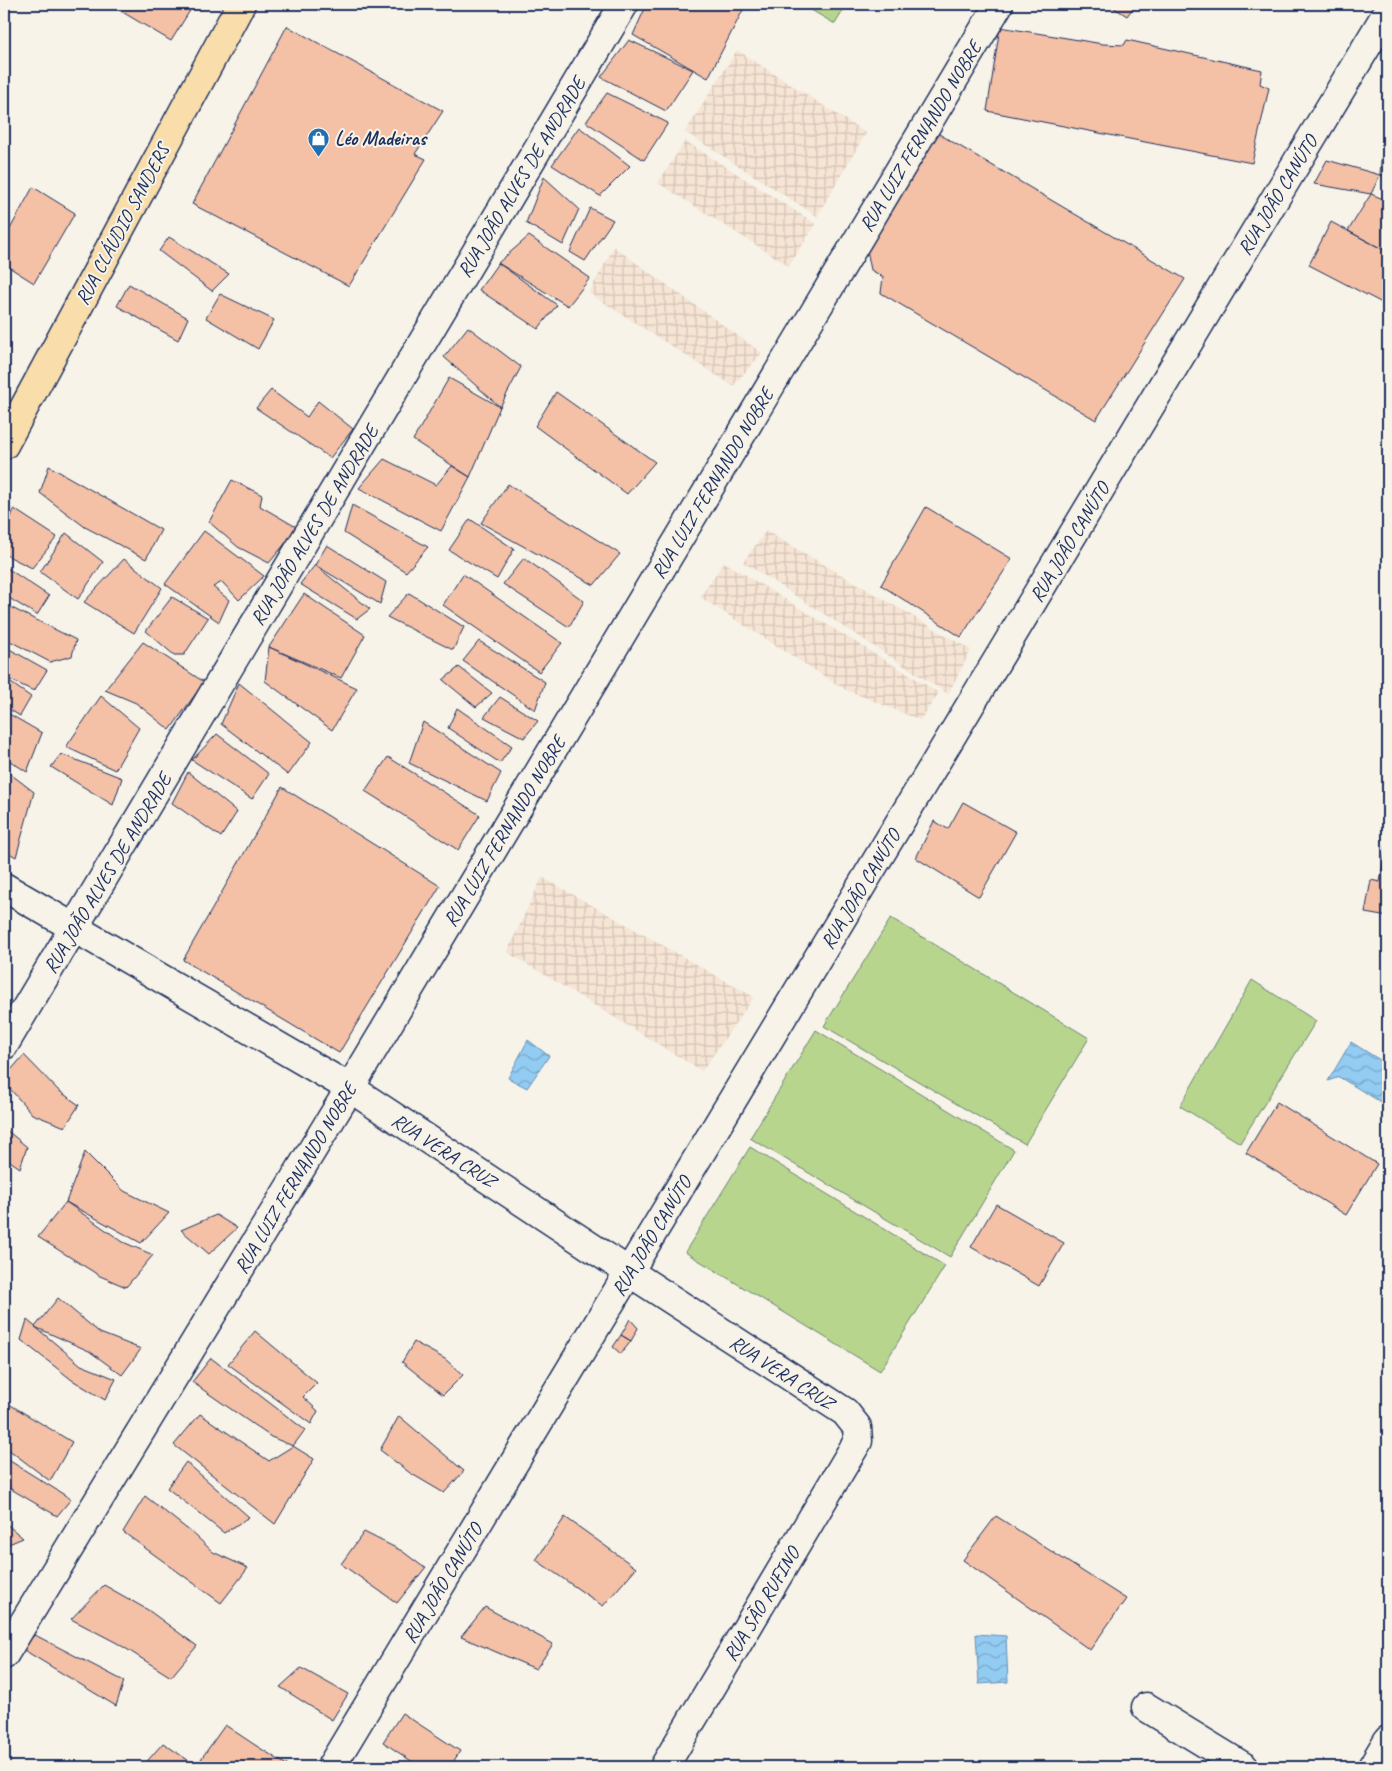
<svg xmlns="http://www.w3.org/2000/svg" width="1392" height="1771" font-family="Caveat,sans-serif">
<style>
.industrial{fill:url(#industrial-grid)}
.pitch{fill:#b8d58d;stroke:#6a8276}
.water{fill:url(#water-waves);stroke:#638db7}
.building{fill:#f4c0a6;stroke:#1b2f5e}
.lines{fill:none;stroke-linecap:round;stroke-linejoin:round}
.minor-casing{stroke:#1b2f5e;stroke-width:31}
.major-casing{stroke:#1b2f5e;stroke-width:31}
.minor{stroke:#f7f3e8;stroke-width:28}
.major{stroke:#f9deab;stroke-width:28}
.labels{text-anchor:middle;stroke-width:4;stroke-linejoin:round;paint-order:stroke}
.street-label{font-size:20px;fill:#1b2f5e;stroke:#f7f3e8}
.poi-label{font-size:20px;font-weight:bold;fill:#1b2f5e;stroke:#f7f3e8;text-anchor:start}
</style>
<defs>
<pattern id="industrial-grid" width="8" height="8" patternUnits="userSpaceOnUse" patternTransform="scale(1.25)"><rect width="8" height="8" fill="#f6e4d4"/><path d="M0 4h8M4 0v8" fill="none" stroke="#d2c4b8"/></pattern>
<pattern id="water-waves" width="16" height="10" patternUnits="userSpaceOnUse" patternTransform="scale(1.25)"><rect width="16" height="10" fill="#93ccf2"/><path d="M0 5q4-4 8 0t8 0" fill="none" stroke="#77a6c7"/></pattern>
</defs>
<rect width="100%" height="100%" fill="#f7f3e8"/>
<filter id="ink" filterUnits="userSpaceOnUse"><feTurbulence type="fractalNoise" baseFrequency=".02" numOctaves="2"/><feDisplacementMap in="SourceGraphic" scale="10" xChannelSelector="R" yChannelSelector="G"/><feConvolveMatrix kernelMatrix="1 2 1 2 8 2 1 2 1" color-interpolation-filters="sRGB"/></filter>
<g filter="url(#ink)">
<path class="industrial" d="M737,50l129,83 -49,83 -132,-84z
M685,141l131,83 -27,42 -131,-83z
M614,247l148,106 -29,33 -144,-93z
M766,531l205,119 -23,44 -205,-132z
M724,562l215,131 -19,27 -76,-31 -144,-92z
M542,877l212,120 -52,74 -195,-119z"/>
<path class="pitch" d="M801,4h46l-12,20z
M891,918l198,120 -64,106 -201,-118z
M1252,980l64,41 -76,122 -60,-37z
M816,1030l198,120 -64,107 -200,-119z
M750,1147l195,119 -65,105 -195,-119z"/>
<path class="water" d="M528,1040l21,16 -22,32 -19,-10z
M1351,1042l37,23v33l-4,6 -45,-27 -11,4z
M976,1634l30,2 2,46 -29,2z"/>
<path class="building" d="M109,4h85l-23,37z
M647,4h99l-38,74 -75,-43z
M1108,4h28l-9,12z
M287,26l156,85 -28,43 11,5 -77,127 -157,-82z
M1000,27l103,17 21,1 3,-5 135,30 -2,14 9,4 -17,75 -265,-52z
M629,40l64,30 -27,41 -65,-34z
M607,93l61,30 -24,37 -58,-38z
M1384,120l4,1v55l-8,-1z
M579,127l51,39 -30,30 -48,-31z
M934,131l251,148 -89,141 -215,-127 2,-16 -12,-7 -5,-25z
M1327,160l53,15 -9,19 -57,-10z
M544,177l35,32 -16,36 -37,-22z
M33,187l42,26 -41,70 -30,-19v-24z
M1371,194l17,7v51l-40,-21z
M590,208l23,12 -28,41 -15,-9z
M1331,222l57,30v54l-79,-41z
M529,236l61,42 -22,28 -70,-43z
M169,237l60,37 -17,17 -53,-40z
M498,263l59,42 -19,24 -59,-39z
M129,284l59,34 -10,22 -61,-34z
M220,294l54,26 -16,29 -52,-31z
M468,327l53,40 -21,40 -56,-50z
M449,378l51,29 -30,70 -57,-37z
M271,390l36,27 11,-16 35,28 -23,29 -74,-50z
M556,392l99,70 -28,32 -92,-68z
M384,459l52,26 16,-19 18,11 -29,54 -82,-43z
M49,466l112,64 -15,29 -61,-32 -45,-34z
M232,480l30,15 -2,11 38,22 -29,35 -31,-16 -29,-25z
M508,484l112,70 -26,31 -113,-62z
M352,505l76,42 -22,25 -62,-39z
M926,507l86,52 -51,78 -80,-52z
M14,509l43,28 -25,31 -28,-14v-17z
M470,519l44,30 -17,30 -48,-29z
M204,531l60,45 -25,24 -17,-18 -9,5 16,13 -10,22 -54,-38z
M66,533l37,29 -25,37 -38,-27z
M327,545l59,37 -6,22 -65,-39z
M524,558l60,43 -15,26 -66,-43z
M124,559l38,29 -28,45 -50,-31z
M315,565l55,44 -13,10 -57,-35z
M4,566l45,30 -12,19 -33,-20z
M463,574l99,69 -23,29 -96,-67z
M409,593l55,34 -11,23 -66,-33z
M304,594l61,41 -24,43 -72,-31z
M172,597l36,21 -24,37h-10l-28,-24z
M4,604l72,36 -4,16 -22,6 -46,-24z
M479,641l66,41 -10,28 -72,-49z
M143,642l61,40 -34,48 -34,-27 -31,-13z
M4,646l43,24 -13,21 -30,-14z
M269,647l88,41 -25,42 -67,-49z
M459,667l33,26 -16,14 -33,-27z
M11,683l20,14 -11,19 -16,-10v-19z
M239,683l73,59 -24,33 -67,-51z
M101,696l38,32 -24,42 -49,-23z
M500,697l38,24 -14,17 -40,-21z
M457,708l55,38 -12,17 -52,-35z
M4,711l38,22 -15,39 -23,-15z
M423,722l78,51 -14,28 -78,-38z
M217,734l52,40 -17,25 -60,-39z
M61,754l61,24 -9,27 -62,-38z
M388,757l92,58 -22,35 -93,-59z
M4,769l30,23 -18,65 -12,-7z
M188,772l49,40 -16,25 -49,-34z
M282,787l158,99 -101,167 -156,-93z
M963,802l53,30 -37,65 -63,-39 18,-37 14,8z
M1388,836v81l-23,-4 6,-33 9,2z
M24,1055l34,35 21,15 -14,22 -33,-13 -28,-32v-4z
M1277,1102l100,62 -31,51 -100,-62z
M4,1128l23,19 -7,21 -16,-11z
M85,1152l39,39 45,22 -28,30 -75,-41z
M66,1202l57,40 30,13 -27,32 -26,-11 -62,-39z
M996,1204l68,39 -25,43 -68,-39z
M216,1215l21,13 -28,26 -28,-24z
M58,1298l42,35 41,16 -19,26 -33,-24 -54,-24z
M630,1319l8,9 -7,13 -10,-6z
M27,1320l54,45 35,14 -11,21 -33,-20 -51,-40z
M255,1331l62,52 -14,14 15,14 -7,13 -83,-60z
M621,1335l10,6 -10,13 -8,-7z
M414,1342l31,17 18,16 -20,20 -41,-33z
M211,1358l94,72 -12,16 -22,-9 -79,-55z
M4,1401l68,41 -22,39 -46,-35z
M200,1414l69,47 24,-15 21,13 -39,65 -101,-79z
M399,1416l65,55 -20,22 -34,-20 -30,-23z
M4,1457l6,4 61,38 -14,17 -53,-31z
M186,1462l63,55 -25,16 -57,-45z
M145,1496l51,40 17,16 35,16 -27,35 -98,-71z
M996,1516l130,83 -36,51 -127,-90z
M565,1517l71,51 -33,38 -67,-46z
M4,1522l19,16 -19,8z
M364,1532l38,19 20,15 4,1 -29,36 -56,-39z
M104,1585l44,25 49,36 -26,31 -54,-34 -46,-24z
M485,1607l68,37 -17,25 -75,-32z
M35,1635l89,46 -8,25 -97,-59z
M301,1668l47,26 -16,26 -52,-33z
M402,1713l58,38 -10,16h-30l-37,-25z
M225,1725l30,20 35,22h-77l-12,-8z
M163,1743l35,24h-56z
M1088,1760l14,7h-20z"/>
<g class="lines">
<defs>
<path id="minor" d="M4,887l346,201 279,184 216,140 12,15 1,14 -194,326
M4,1045l620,-1041
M4,1655l346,-567 649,-1084
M1146,1707l98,60
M331,1767l1057,-1756
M1372,1767l16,-27"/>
<path id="major" d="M4,445l237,-441"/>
</defs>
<use href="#minor" class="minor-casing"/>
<use href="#major" class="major-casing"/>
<use href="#minor" class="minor"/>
<use href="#major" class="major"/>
</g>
</g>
<defs>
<symbol id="shop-pin" viewBox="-11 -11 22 30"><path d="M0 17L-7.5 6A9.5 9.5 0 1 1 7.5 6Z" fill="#1f6fb2" stroke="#f7f3e8"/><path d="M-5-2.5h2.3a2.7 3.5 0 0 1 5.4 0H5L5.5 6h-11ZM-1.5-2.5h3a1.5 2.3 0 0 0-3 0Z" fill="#fff"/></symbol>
</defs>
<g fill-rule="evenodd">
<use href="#shop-pin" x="306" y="126" width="25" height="34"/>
</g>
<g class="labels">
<g class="street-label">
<text transform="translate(920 136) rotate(-59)" y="7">RUA LUIZ FERNANDO NOBRE</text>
<text transform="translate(521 177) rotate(-59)" y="7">RUA JOÃO ALVES DE ANDRADE</text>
<text transform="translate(1277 195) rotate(-59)" y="7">RUA JOÃO CANÚTO</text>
<text transform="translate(122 224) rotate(-62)" y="7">RUA CLÁUDIO SANDERS</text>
<text transform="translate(712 483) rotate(-59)" y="7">RUA LUIZ FERNANDO NOBRE</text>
<text transform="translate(314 525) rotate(-59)" y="7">RUA JOÃO ALVES DE ANDRADE</text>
<text transform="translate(1069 542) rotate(-59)" y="7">RUA JOÃO CANÚTO</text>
<text transform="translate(504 831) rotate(-59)" y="7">RUA LUIZ FERNANDO NOBRE</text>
<text transform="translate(107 873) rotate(-59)" y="7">RUA JOÃO ALVES DE ANDRADE</text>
<text transform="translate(860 889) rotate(-59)" y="7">RUA JOÃO CANÚTO</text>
<text transform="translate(444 1150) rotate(33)" y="7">RUA VERA CRUZ</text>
<text transform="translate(295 1178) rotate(-59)" y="7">RUA LUIZ FERNANDO NOBRE</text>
<text transform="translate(651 1236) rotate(-59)" y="7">RUA JOÃO CANÚTO</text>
<text transform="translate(782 1372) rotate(33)" y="7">RUA VERA CRUZ</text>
<text transform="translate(442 1583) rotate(-59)" y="7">RUA JOÃO CANÚTO</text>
<text transform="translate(761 1604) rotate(-59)" y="7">RUA SÃO RUFINO</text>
</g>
<g class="poi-label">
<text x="335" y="145">Léo Madeiras</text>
</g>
</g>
<rect width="1392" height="1771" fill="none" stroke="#f7f3e8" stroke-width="20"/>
<rect x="10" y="10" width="1372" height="1751" fill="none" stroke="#1b2f5e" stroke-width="2" filter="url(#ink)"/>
</svg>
